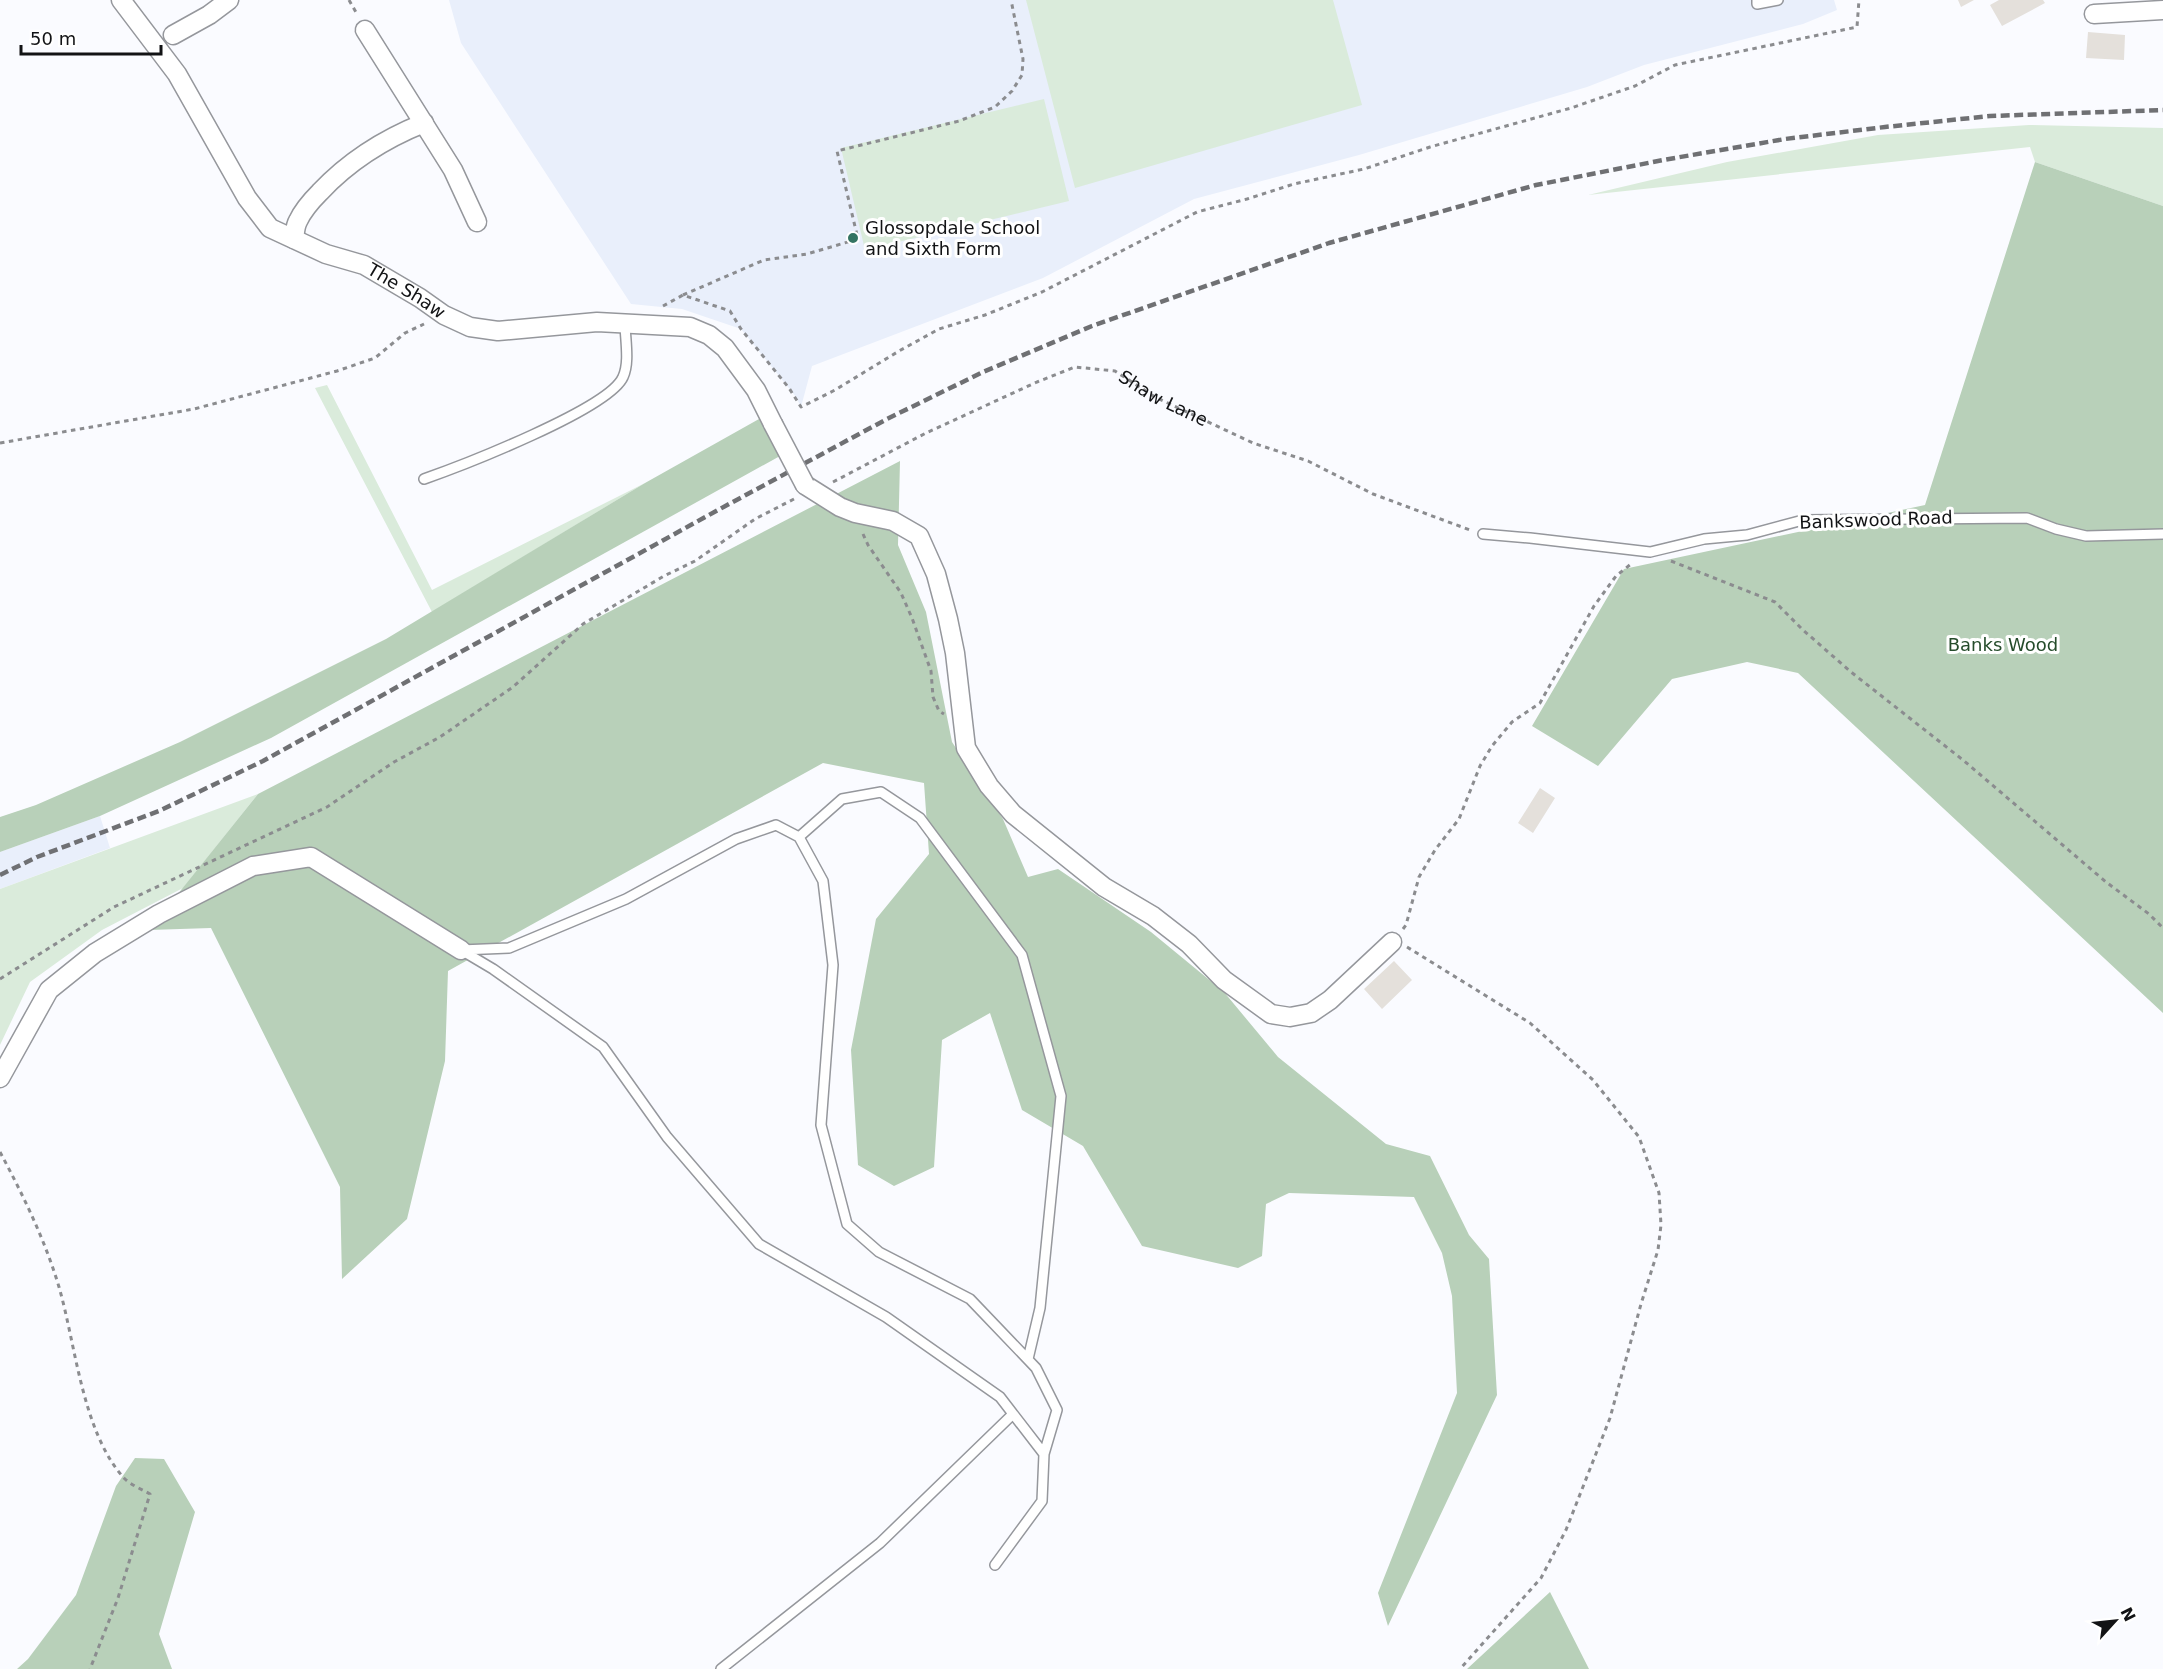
<svg xmlns="http://www.w3.org/2000/svg" width="2163" height="1669" font-family="'DejaVu Sans',sans-serif">
<style>
.built{fill:#e9effb}
.green{fill:#daebdb}
.forest{fill:#b8d0b9}
.building{fill:#e4e0db}
.lines{fill:none;stroke-linecap:round;stroke-linejoin:round}
.service-casing{stroke:#95979c;stroke-width:12}
.minor-casing{stroke:#95979c;stroke-width:21}
.path{stroke:#8b8c8f;stroke-width:3;stroke-dasharray:4.5 4.5;stroke-linecap:butt}
.service{stroke:#fff;stroke-width:9}
.minor{stroke:#fff;stroke-width:18}
.rail{stroke:#6f7073;stroke-width:4.5;stroke-dasharray:9 4.5;stroke-linecap:butt}
.minor-bridge-casing{stroke:#95979c;stroke-width:21;stroke-linecap:butt}
.minor-bridge{stroke:#fff;stroke-width:18}
.poi-dot{fill:#347462;stroke:#fff;stroke-width:2}
.labels{text-anchor:middle;stroke-width:6;stroke-linejoin:round;paint-order:stroke}
.poi-label{font-size:18px;fill:#121315;stroke:#fff;text-anchor:start}
.street-label{font-size:18px;fill:#121315;stroke:#fff}
.park-label{font-size:18px;fill:#254c2b;stroke:#fff}
</style>
<rect width="100%" height="100%" fill="#fafbff"/>
<path class="built" d="M449,0h1385l3,10 -34,14 -159,41 -57,22 -228,68 -165,44 -151,79 -231,88 -11,41 -5,-10 -55,-68 -59,-20 -51,-5 -170,-261z
M100,816l10,32 -110,41v-37z"/>
<path class="green" d="M1026,0h307l29,105 -287,83z
M1044,99l25,102 -204,49 -24,-102z
M2029,125l134,3v78l-128,-44 -5,-15 -442,48 139,-33 151,-27z
M327,385l105,205 213,-107 -213,129 -117,-224z
M258,794l-75,94 -81,42 -72,52 -30,63v-156z"/>
<path class="forest" d="M2035,162l128,44v807l-365,-340 -51,-11 -75,17 -74,87 -66,-40 92,-157 301,-64z
M759,419l21,37 -509,282 -171,78 -100,36v-35l36,-12 144,-63 206,-103 259,-156z
M900,461l-2,84 28,67 26,130 51,77 25,58 30,-8 93,63 73,60 54,65 108,87 44,12 39,79 20,24 8,136 -109,231 -10,-33 79,-200 -5,-97 -10,-43 -28,-56 -125,-4 -23,11 -4,52 -24,12 -96,-22 -59,-100 -61,-36 -32,-97 -48,27 -8,127 -40,19 -36,-21 -7,-115 25,-131 53,-65 -5,-71 -101,-20 -375,208 -3,90 -38,158 -65,60 -2,-92 -129,-259 -62,2 109,-136z
M135,1458l29,1 31,53 -36,122 13,35h-155l11,-10 48,-64 40,-109z
M1550,1592l39,77h-122z"/>
<path class="building" d="M1958,0h16l-13,7z
M1999,0h44l2,3 -43,23 -12,-21z
M2088,32l37,3 -1,25 -38,-2z
M1540,788l15,10 -22,35 -15,-10z
M1394,961l18,19 -30,29 -18,-20z"/>
<g class="lines">
<defs>
<path id="service" d="M1757,0v4l21,-4
M424,479c37,-13 185,-70 199,-102 7,-15 2,-38 2,-55
M1483,534l47,4 120,14 54,-13 43,-4 56,-15 224,-2 29,11 30,7 77,-2
M799,837l43,-38 39,-7 39,26 102,137 39,141 -21,212 -12,51
M461,950l48,-2 117,-49 110,-60 40,-14 23,12 24,44 10,84 -12,160 26,99 32,28 91,47 66,69 21,42 -13,44
M461,950l32,19 110,78 64,90 92,107 127,73 114,80 44,57 -2,47 -47,64
M721,1669l159,-126 133,-129"/>
<g id="minor">
<path id="s2" d="M121,0l56,74 70,124 23,30 56,26 38,11 56,33 24,17 26,12 28,4 99,-9 93,5 19,8 16,13 31,42 17,34"/>
<path d="M2094,14l69,-4"/>
<path d="M365,30l88,140 24,52"/>
<path d="M173,35l36,-20 20,-15"/>
<path d="M294,239c1,-6 1,-13 4,-18 5,-11 14,-21 22,-29 30,-32 64,-53 104,-69"/>
<path d="M805,485l35,22 15,6 38,8 26,15 17,38 12,45 7,34 11,95 23,38 24,28 91,73 49,29 36,28 35,36 47,34 19,3 21,-4 19,-13 62,-58"/>
<path d="M0,1078l49,-88 46,-37 64,-39 94,-48 58,-9 150,93"/>
</g>
</defs>
<use href="#service" class="service-casing"/>
<use href="#minor" class="minor-casing"/>
<g class="path">
<path d="M349,0l8,14"/>
<path d="M683,295l81,-35 43,-6 51,-15 -21,-88 122,-30 36,-14 17,-16 10,-16 1,-16 -12,-59"/>
<path d="M663,306l20,-11 47,16 11,18 48,59 12,19 34,-17 64,-39 40,-22 46,-14 57,-23 155,-80 50,-13 47,-15 70,-15 66,-22 141,-39 64,-22 40,-21 182,-38 2,-27"/>
<path d="M0,443l194,-34 143,-38 38,-13 30,-25 19,-9"/>
<path id="s1" d="M833,482l93,-49 111,-51 38,-15 40,4 40,26 98,46 55,18 65,33 97,36"/>
<path d="M863,534l5,11 33,48 11,25 19,53 2,26 6,14 5,3"/>
<path d="M1671,561l104,41 28,28 48,42 112,88 143,122 43,32 14,14"/>
<path d="M1403,929l3,-4 13,-48 16,-27 24,-31 21,-53 12,-20 20,-24 28,-19 54,-97 22,-30 15,-12"/>
<path d="M1407,947l123,76 63,57 46,57 20,56 2,32 -3,25 -17,54 -31,114 -44,112 -25,48 -81,91"/>
<path d="M0,979l114,-72 213,-100 67,-45 46,-25 73,-50 70,-63 81,-48 31,-15 60,-42 39,-20"/>
<path d="M0,1152c23,43 45,88 59,135 17,59 23,143 64,190 6,7 18,12 27,17l-32,104 -28,71"/>
</g>
<use href="#service" class="service"/>
<use href="#minor" class="minor"/>
<path class="rail" d="M0,875l37,-18 122,-46 104,-50 455,-251 169,-91 96,-47 109,-46 237,-83 207,-58 127,-25 122,-21 100,-12 105,-11 173,-6"/>
<defs>
<path id="minor-bridge" d="M773,424l32,61"/>
</defs>
<use href="#minor-bridge" class="minor-bridge-casing"/>
<use href="#minor-bridge" class="minor-bridge"/>
</g>
<circle class="poi-dot" cx="853" cy="238" r="6"/>
<g class="labels">
<g class="poi-label">
<text x="865" y="234">Glossopdale School<tspan x="865" dy="21">and Sixth Form</tspan></text>
</g>
<g class="street-label">
<text dy="6" stroke="none"><textPath href="#s2" startOffset="424">The Shaw</textPath></text>
<text dy="6" stroke="none"><textPath href="#s1" startOffset="364">Shaw Lane</textPath></text>
<text transform="translate(1876 520) rotate(-2)" y="6">Bankswood Road</text>
</g>
<g class="park-label">
<text x="2003" y="651">Banks Wood</text>
</g>
</g>
<g transform="translate(2115 1621) rotate(63)" stroke="#ffffff" stroke-width="4.5" paint-order="stroke">
<path d="M0-4.5L10 22L0 15L-10 22Z" fill="#121315"/>
<text y="-9" font-size="16" font-weight="bold" text-anchor="middle" fill="#121315">N</text>
</g>
<path d="M21 45v9h140v-9" fill="none" stroke="#121315" stroke-width="3"/>
<text x="30" y="45" font-size="18" fill="#121315" stroke="#ffffff" stroke-width="4.5" paint-order="stroke">50 m</text>
</svg>
